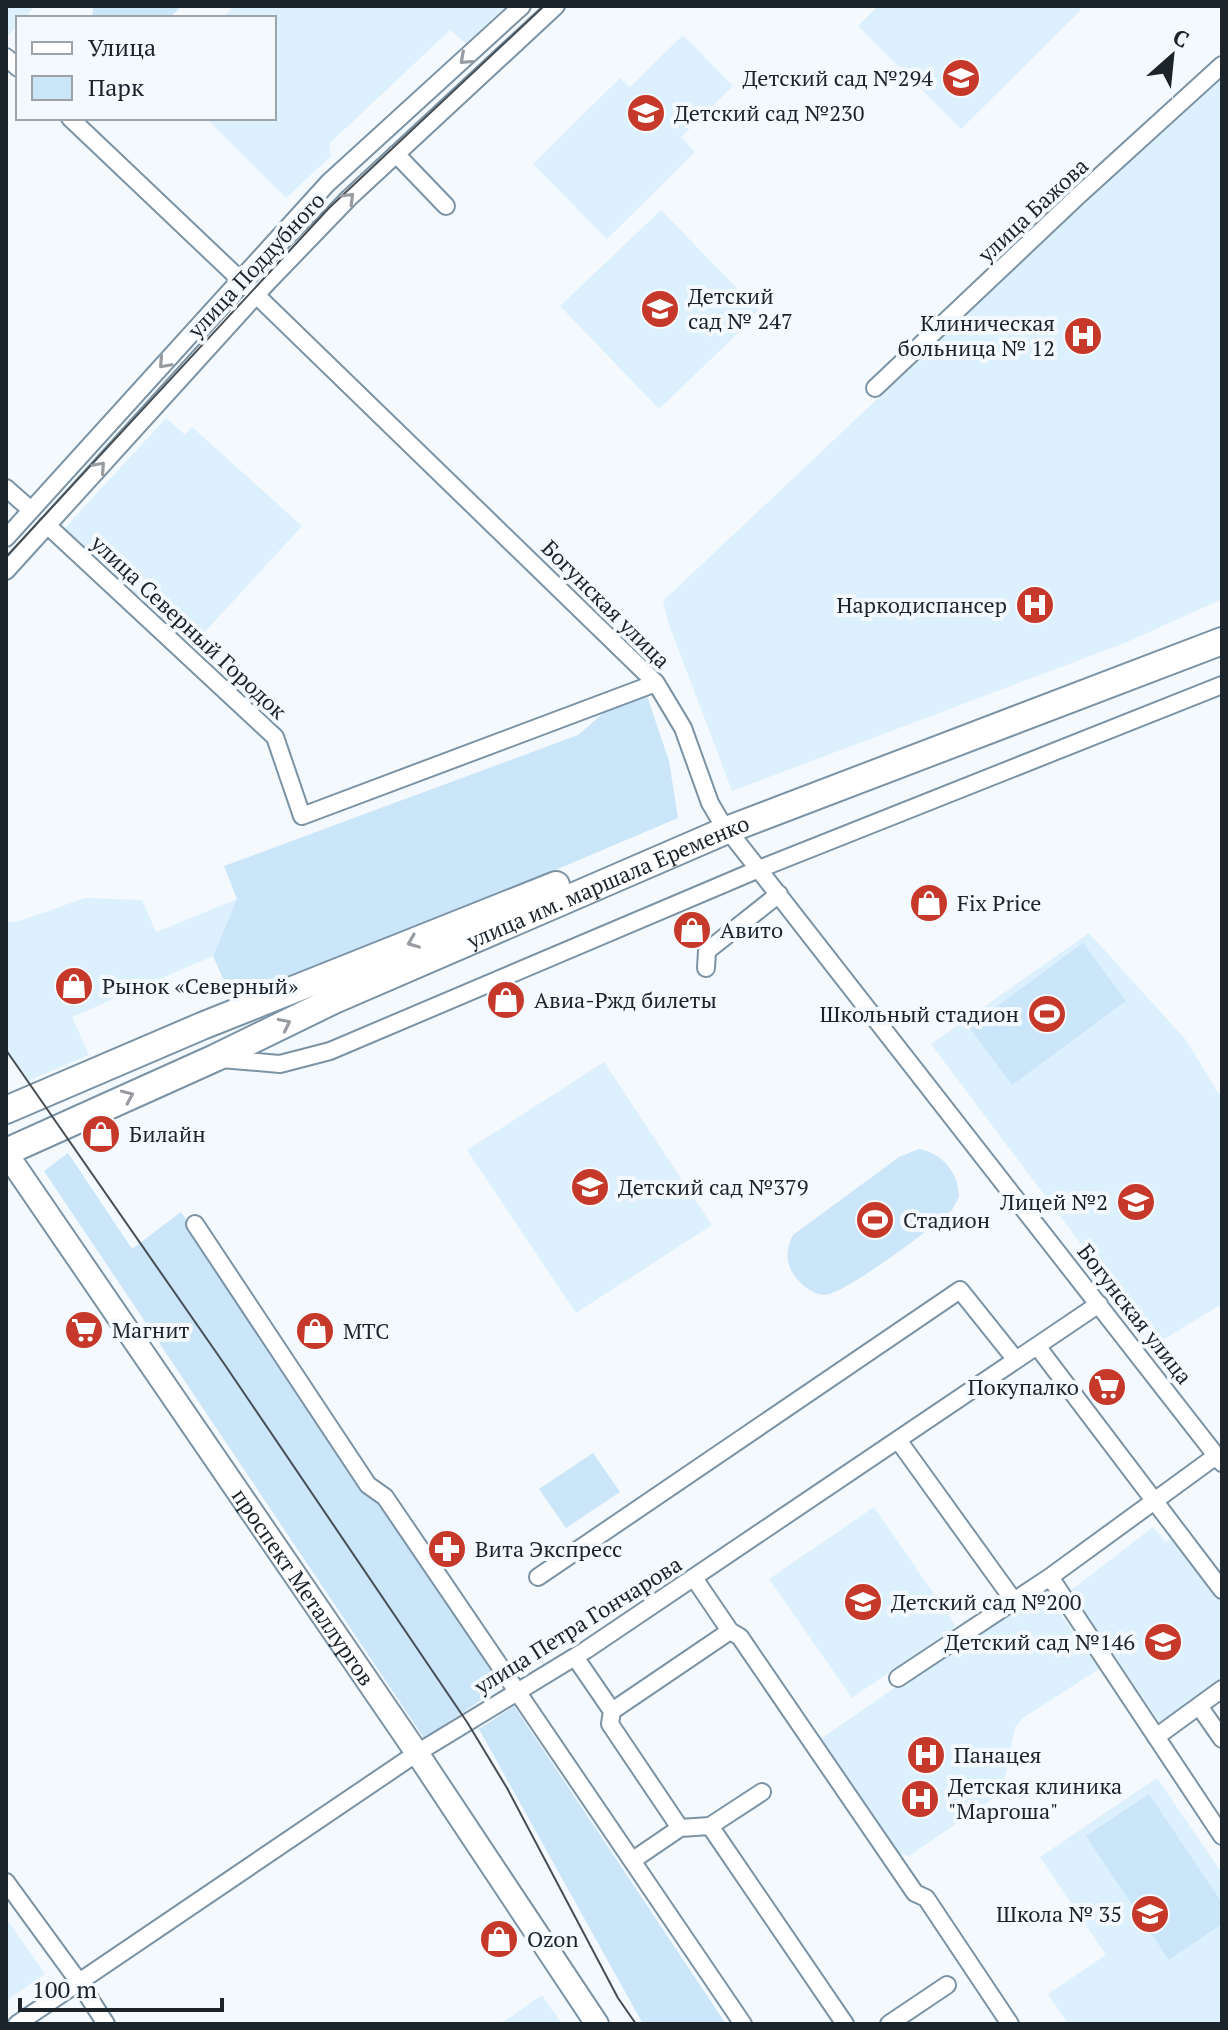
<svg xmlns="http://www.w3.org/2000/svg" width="1228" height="2030" font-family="'PT Serif',serif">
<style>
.built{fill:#ddf0fe}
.green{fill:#cbe5f9}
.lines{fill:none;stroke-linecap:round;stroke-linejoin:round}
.minor-casing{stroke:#7b93a4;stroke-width:20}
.secondary-casing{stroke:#7b93a4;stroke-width:26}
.trunk-casing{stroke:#7b93a4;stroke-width:30}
.minor{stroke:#fff;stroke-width:16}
.secondary{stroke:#fff;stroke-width:22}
.trunk{stroke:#fff;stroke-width:26}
.tram{stroke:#464e55;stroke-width:2}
.oneway{stroke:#989ca0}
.labels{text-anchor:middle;stroke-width:8;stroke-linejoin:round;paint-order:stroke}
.poi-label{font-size:22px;fill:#1b242b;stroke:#f4f9fd;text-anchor:start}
.street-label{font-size:22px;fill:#1b242b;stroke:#f4f9fd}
</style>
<rect width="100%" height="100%" fill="#f4f9fd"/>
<path class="built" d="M6,6h29l-11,12h-6v7l-12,13z
M234,6h284l-44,44 -24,-20 -121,114 2,12 -45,42 -80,-80h68v-100h-52z
M878,6h199l4,4 -120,119 -103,-103z
M683,35l50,51 -52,51 14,15 -88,87 -74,-75 87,-86 10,9z
M1222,74v525l-97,44 -393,148 -64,-169 -5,-21z
M661,210l99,102 -101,97 -99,-103z
M166,418l19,17 7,-8 110,99 -111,121 -127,-118z
M85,898l57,2 14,32 81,-33 -24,57 -141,61 17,38 -61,26 -22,-31v-127l13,-2z
M1089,933l97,107 36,59v205l-66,40 -225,-300z
M604,1062l108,163 -136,88 -109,-163z
M874,1507l82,119 -104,72 -83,-119z
M1153,1527l12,15 6,-4 51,66v73l-62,46 -90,-132z
M1047,1595l52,74 -76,49 -8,9 -12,60 -12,13 -82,56 -14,-3 -76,-113 129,-89z
M1157,1778l65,95v151h-154l-20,-30 58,-39 -66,-98z
M6,1918l39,56 -39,27z
M542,1995l20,29h-62z"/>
<path class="green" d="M93,6h88l-11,12h-78z
M632,688l15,8 22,65 9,57 -432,183 -16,-7 -17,-38 24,-57 -13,-33 354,-131z
M1083,943l43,58 -114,84 -43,-58z
M919,1149c24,4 40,25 40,48l-7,13c-17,16 -108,85 -128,85 -12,-1 -23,-10 -30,-20 -9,-13 -8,-27 -1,-40l106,-78z
M68,1153l64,96 49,-37 323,473 -80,53 -380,-567z
M593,1453l27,39 -54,36 -27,-39z
M514,1706l212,318h-83l-164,-295z
M1149,1794l73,109v21l-53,36 -83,-124z"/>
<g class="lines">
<defs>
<path id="minor" d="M6,57l12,11
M70,118l181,172 405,393 27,45 27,75 10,17 502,643
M396,154l50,52
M875,388l203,-192 144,-131
M6,488l25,22
M47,525l228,212 27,79 354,-133
M6,538l322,-355 194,-177
M6,571l262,-289 81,-84 207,-192
M706,968l1,-17 72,-57
M221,1059l59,5 50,-13 429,-182 463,-184
M195,1224l173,261 17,12 358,527
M1037,1346l185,244
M898,1440l116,161
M538,1577l422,-287 56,70
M1050,1577l172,259
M694,1578l36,53 10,6 175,256 11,5 84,126
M575,1657l37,54
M898,1678l152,-101 166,-121
M1199,1706l23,33
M1156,1737l66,-48
M710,1826l135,198
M680,1828l-70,-104 2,-13 118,-80
M633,1860l47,-32 30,-2 52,-34
M6,1882l73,100 27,42
M17,2024l400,-271 169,-103 513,-346
M889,2024l58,-39"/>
<g id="secondary">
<path id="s1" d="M6,1153l411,600 180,271"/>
</g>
<g id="trunk">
<path d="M6,1110l196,-84 354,-141"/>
<path id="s2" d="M6,1152l209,-94 119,-58 393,-170 495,-189"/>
</g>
</defs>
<use href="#minor" class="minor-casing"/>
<use href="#secondary" class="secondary-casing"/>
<use href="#trunk" class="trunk-casing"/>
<use href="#minor" class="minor"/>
<use href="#secondary" class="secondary"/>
<use href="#trunk" class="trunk"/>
<path class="tram" d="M6,557l323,-349 215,-202
M6,1050l219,315 242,357 40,66 111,210 18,26"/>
</g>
<defs><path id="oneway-chevron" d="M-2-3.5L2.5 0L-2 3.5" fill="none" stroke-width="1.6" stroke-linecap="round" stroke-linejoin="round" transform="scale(2)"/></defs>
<g class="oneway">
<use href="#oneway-chevron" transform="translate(465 59) rotate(138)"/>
<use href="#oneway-chevron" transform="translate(349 198) rotate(-45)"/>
<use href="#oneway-chevron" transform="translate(164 363) rotate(132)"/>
<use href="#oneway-chevron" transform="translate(100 467) rotate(-48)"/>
<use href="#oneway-chevron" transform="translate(413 942) rotate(158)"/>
<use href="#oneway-chevron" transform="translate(285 1024) rotate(-26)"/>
<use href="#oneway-chevron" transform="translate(128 1096) rotate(-24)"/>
</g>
<defs>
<symbol id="school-disc" viewBox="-11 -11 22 22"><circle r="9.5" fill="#c5382a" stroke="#f4f9fd"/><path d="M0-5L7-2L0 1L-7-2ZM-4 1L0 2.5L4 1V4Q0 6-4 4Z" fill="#fff"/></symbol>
<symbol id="hospital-disc" viewBox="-11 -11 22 22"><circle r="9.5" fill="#c5382a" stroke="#f4f9fd"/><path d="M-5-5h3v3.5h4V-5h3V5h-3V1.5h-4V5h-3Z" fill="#fff"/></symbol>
<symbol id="shop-disc" viewBox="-11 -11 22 22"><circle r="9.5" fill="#c5382a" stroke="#f4f9fd"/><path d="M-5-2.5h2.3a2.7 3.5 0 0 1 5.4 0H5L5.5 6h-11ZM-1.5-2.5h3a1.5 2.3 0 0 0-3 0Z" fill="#fff"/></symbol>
<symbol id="stadium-disc" viewBox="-11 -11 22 22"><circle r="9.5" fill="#c5382a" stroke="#f4f9fd"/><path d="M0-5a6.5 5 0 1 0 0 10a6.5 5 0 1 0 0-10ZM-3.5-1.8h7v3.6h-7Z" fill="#fff"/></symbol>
<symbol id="supermarket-disc" viewBox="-11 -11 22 22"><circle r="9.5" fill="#c5382a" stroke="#f4f9fd"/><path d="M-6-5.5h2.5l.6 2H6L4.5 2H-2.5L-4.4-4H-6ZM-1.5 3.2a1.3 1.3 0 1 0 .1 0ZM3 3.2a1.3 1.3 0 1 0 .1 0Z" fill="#fff"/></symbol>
<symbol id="pharmacy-disc" viewBox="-11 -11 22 22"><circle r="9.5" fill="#c5382a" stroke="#f4f9fd"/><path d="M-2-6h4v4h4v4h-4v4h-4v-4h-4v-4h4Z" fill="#fff"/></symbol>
</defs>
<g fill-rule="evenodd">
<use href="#school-disc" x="939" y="56" width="44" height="44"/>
<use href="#school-disc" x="624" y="91" width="44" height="44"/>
<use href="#school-disc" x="638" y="287" width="44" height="44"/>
<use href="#hospital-disc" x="1061" y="314" width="44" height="44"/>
<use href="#hospital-disc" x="1013" y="583" width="44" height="44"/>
<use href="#shop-disc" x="907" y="881" width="44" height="44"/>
<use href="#shop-disc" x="670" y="908" width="44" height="44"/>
<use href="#shop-disc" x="52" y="964" width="44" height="44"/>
<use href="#shop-disc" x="484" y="978" width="44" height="44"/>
<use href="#stadium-disc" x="1025" y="992" width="44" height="44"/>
<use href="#shop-disc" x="79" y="1112" width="44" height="44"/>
<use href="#school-disc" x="568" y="1165" width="44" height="44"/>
<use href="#school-disc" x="1114" y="1180" width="44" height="44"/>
<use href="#stadium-disc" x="853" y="1198" width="44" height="44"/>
<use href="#supermarket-disc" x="62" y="1308" width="44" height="44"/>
<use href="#shop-disc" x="293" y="1309" width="44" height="44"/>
<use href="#supermarket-disc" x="1085" y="1365" width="44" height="44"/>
<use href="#pharmacy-disc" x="425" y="1527" width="44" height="44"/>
<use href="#school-disc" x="841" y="1580" width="44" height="44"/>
<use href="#school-disc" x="1141" y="1620" width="44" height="44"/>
<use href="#hospital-disc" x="904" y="1733" width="44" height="44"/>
<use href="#hospital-disc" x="898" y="1777" width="44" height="44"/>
<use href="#school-disc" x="1128" y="1892" width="44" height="44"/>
<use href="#shop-disc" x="477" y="1917" width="44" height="44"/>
</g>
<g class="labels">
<g class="poi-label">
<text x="933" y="86" text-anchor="end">Детский сад №294</text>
<text x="674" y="121">Детский сад №230</text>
<text x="688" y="304">Детский<tspan x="688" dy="25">сад № 247</tspan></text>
<text x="1055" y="331" text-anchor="end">Клиническая<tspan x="1055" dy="25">больница № 12</tspan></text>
<text x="1007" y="613" text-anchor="end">Наркодиспансер</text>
<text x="957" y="911">Fix Price</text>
<text x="720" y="938">Авито</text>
<text x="102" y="994">Рынок «Северный»</text>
<text x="534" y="1008">Авиа-Ржд билеты</text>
<text x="1019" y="1022" text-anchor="end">Школьный стадион</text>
<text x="129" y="1142">Билайн</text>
<text x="618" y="1195">Детский сад №379</text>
<text x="1108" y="1210" text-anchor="end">Лицей №2</text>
<text x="903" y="1228">Стадион</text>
<text x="112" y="1338">Магнит</text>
<text x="343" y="1339">МТС</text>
<text x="1079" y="1395" text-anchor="end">Покупалко</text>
<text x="475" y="1557">Вита Экспресс</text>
<text x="891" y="1610">Детский сад №200</text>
<text x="1135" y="1650" text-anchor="end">Детский сад №146</text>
<text x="954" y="1763">Панацея</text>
<text x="948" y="1794">Детская клиника<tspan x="948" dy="25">"Маргоша"</tspan></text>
<text x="1122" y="1922" text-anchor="end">Школа № 35</text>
<text x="527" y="1947">Ozon</text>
</g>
<g class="street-label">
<text transform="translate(1033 210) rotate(-43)" y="8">улица Бажова</text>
<text transform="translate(256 265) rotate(-47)" y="8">улица Поддубного</text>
<text transform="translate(606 604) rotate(45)" y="8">Богунская улица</text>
<text transform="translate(189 627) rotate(43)" y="8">улица Северный Городок</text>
<text dy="8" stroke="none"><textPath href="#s2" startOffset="660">улица им. маршала Еременко</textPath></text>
<text transform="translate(1135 1314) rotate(52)" y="8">Богунская улица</text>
<text dy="8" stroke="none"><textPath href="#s1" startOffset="526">проспект Металлургов</textPath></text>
<text transform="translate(578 1625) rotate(-32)" y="8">улица Петра Гончарова</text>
</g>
</g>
<rect width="1228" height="2030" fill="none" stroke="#1b242b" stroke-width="16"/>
<rect x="16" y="16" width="260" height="104" fill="#f4f9fd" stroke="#9da4a9" stroke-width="2"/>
<rect x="32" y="42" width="40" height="12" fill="#ffffff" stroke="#9da4a9" stroke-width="2"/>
<text x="88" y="56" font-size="24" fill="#1b242b">Улица</text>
<rect x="32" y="76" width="40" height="24" fill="#cbe5f9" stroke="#9da4a9" stroke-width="2"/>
<text x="88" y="96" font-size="24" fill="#1b242b">Парк</text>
<g transform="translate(1172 56) rotate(27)" stroke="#f4f9fd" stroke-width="6" paint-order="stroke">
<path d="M0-6L14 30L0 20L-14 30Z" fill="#1b242b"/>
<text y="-12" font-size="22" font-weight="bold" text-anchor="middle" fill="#1b242b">С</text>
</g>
<path d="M20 1998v12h202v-12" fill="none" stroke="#1b242b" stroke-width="4"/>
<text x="32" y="1998" font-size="24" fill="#1b242b" stroke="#f4f9fd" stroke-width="6" paint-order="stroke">100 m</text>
</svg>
